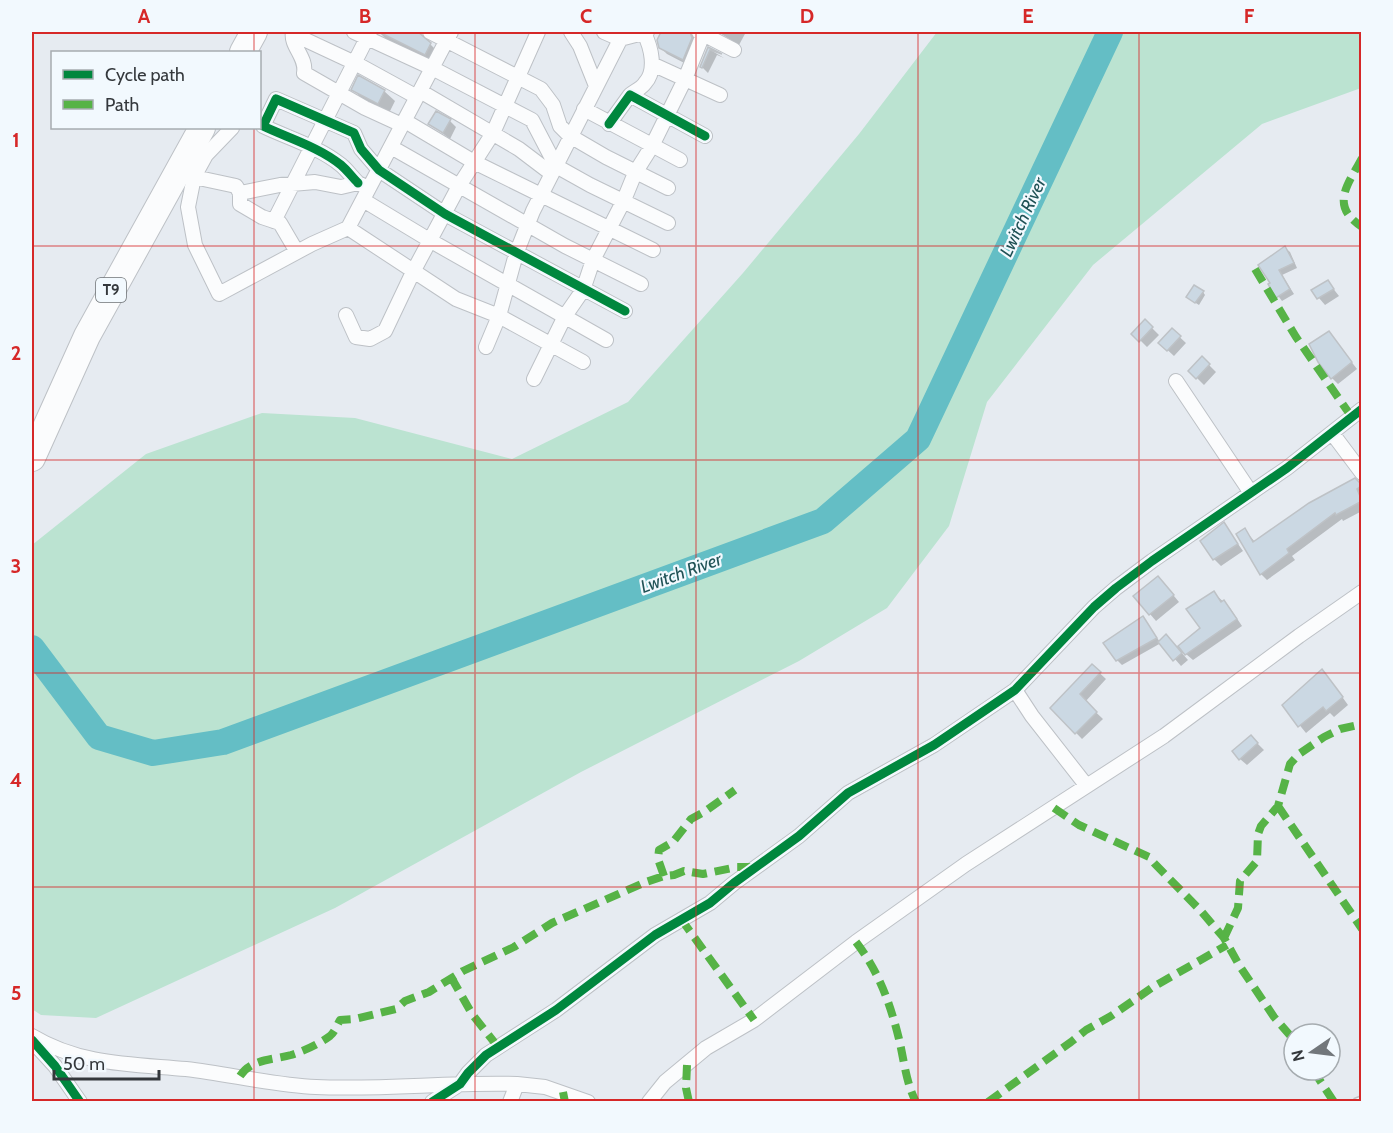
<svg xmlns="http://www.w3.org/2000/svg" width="1393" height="1133" font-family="Cabin,sans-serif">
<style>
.green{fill:#bbe3d1}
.shadow{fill:#0003}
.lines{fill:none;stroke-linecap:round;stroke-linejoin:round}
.river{stroke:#64bec5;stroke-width:26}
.building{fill:#cbd8e3;stroke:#bec2c6;stroke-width:1.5}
.lane-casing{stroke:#bdc1c6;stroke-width:10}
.street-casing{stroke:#bdc1c6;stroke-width:16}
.highway-casing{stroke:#bdc1c6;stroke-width:28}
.lane{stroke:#fbfcfd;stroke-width:7}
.street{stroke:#fbfcfd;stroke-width:14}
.highway{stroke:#fbfcfd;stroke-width:26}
.quiet{stroke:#56b346;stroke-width:8;stroke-dasharray:15 8;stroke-linecap:butt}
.cycleway-casing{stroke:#f2f9fe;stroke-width:13}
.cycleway{stroke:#00873e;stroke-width:9}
.grid{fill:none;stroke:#d62828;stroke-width:1.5;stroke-opacity:0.55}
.labels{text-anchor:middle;stroke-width:4.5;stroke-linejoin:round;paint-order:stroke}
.shield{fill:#f2f9fe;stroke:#6d7276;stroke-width:1.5}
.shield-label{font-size:15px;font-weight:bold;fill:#34383c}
.water-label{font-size:18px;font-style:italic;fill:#205256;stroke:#f2f9fe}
.neatline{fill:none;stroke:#d62828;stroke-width:2}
.grid-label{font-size:20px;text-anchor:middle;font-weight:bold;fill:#d62828}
</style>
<rect width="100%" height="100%" fill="#e6ebf1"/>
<path class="green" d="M937,32h424v56l-99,36 -169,141 -106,137 -38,124 -62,82 -88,53 -218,111 -246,136 -239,110 -55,-3 -9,-6v-464l114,-91 116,-41 93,5 157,41 116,-57 115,-129 116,-139z"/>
<path class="shadow" d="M663,32h27l7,6 -7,28 -23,-12 -7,-7 -2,-6z
M718,32h28l-7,13z
M380,33l34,-1 6,2 20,20 -4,10 -45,-20z
M709,49l15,9 -7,-3 -9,18 -7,-7z
M353,89l31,2 11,10 -6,12 -26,-13z
M450,121l6,6 -6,12 -20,-15z
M1285,248l5,4 7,16 -15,7 12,19 -12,7 -12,-16z
M1328,282l11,14 -14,9 -12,-14z
M1203,292l2,3 -6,10 -8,-5z
M1145,321l14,14 -12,12 -14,-14z
M1172,330l14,13 -12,13 -14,-13z
M1329,333l28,36 -19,15 -6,-6z
M1202,358l14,14 -12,13 -14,-14z
M1359,483l3,2v26l-19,10 -1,-2 -50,37 3,4 -28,20 -6,-6 -16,-44 10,12z
M1224,524l19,27 -22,15 -7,-7z
M1164,584l15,18 -23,19 -6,-7z
M1214,593l16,15 12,18 -49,34 -7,-6 16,-26z
M1143,618l17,24 13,1 15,17 -7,6 -20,-23 -39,22 -5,-5z
M1092,666l14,13 -21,23 18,17 -21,20 -30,-31z
M1328,677l20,28 -14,12 -4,-4 -24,20 -22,-27z
M1257,743l7,7 -17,15 -7,-6z"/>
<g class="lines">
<path class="river" d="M32,648l67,89 54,16 70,-11 600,-221 95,-82 192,-407"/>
</g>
<path class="building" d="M379,32h39l13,11 -6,12z
M661,32h29l2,6 -9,22 -24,-12 -2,-8z
M708,47l14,7 -12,-4 -8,18 -2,-1z
M358,75l27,15 -7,14 -27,-14z
M436,111l15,8 -8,14 -15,-9z
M1285,246l9,17 -15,7 11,19 -14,9 -8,-14 2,-1 -12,-18z
M1328,280l6,9 -17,10 -6,-9z
M1194,285l10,6 -9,12 -9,-6z
M1145,319l8,8 -14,15 -8,-8z
M1172,328l9,8 -14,15 -9,-8z
M1329,331l23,31 -21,17 -13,-17 -9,-18z
M1202,356l8,8 -14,15 -8,-8z
M1355,478l7,7 -5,4 5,12 -26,14 -1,-2 -48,36 2,4 -29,22 -24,-41 9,-6 8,14 56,-39z
M1224,522l14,22 -25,16 -13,-19z
M1158,576l16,19 -25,20 -16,-19z
M1214,591l7,11 3,-2 13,19 -52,36 -7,-9 22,-18 -14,-19z
M1143,616l14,22 -41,23 -13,-18z
M1166,634l16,19 -9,8 -15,-19z
M1092,664l9,8 -21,22 17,18 -22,22 -25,-26z
M1322,669l21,28 -17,14 -3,-4 -25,20 -16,-22z
M1251,735l7,8 -19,17 -7,-9z"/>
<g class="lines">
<defs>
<path id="lane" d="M1357,1102l5,-2"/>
<path id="street" d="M293,32c-3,14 14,25 11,41l61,35 37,17
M354,32l78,36 100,52 24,46 34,19 78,38
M430,32l111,57 12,16 7,21 10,10 36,21 62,31
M571,32l9,14 16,40
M604,32l16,7 27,-7
M699,32l35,18
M293,34l62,29 62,34
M652,64l68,31
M420,91l99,58 33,25
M630,95c5,-4 12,-7 15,-12 12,-13 6,-36 -1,-50
M584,109l96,51
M405,121l69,41 179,88
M609,124l21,-29 75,41
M232,128l-26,27 -12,22 -6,30 7,38 24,49 93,-50 36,-16 103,-196
M391,147l174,99 76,38
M187,172l7,5 42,9 4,7v11l22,13 18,6 17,29
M358,183c-6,-6 -11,-13 -17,-18 -22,-18 -53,-27 -78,-39l13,-27 78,34 7,16 18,21 66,44 180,97
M240,193l40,-8 35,-3 26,5 17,-4 6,3
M363,200l68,41 175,99
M274,221l96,-189
M348,228l108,71 43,17 84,46
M346,315l10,22 14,2 15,-8 28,-59 46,-86 34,-53 45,-101
M486,347l13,-31 17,-62 17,-43 91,-179
M534,379l31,-63 18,-26 10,-30 31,-60 11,-27 17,-27 33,-67 19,-47
M1176,381l75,112
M1332,433l30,40
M1015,690l17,26 54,69
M32,1036c48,29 99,28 154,33 43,5 87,16 130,18 67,3 134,-5 201,-3l28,3 43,15
M33,1042l22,24 25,36
M432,1102l28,-18 8,-11 18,-18 70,-45 99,-75 55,-32 24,-20 65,-47 49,-43 86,-48 81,-55 79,-83 22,-19 36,-27 135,-93 75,-59
M510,1102l7,-18
M649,1102l16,-20 41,-34 48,-28 102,-78 110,-78 198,-128 135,-100 63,-44"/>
<path id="highway" d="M243,52l11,-20
M32,458l55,-122 115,-208"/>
</defs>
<use href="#lane" class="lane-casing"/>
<use href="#street" class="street-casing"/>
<use href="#highway" class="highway-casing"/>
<use href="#lane" class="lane"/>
<use href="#street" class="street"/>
<use href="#highway" class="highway"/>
<path class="quiet" d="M1362,158c-14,27 -33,47 0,69
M1255,269l41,68 55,79
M1278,806l84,123
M1054,808l25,17 70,32 5,6 47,48 23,27 15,27 35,52 20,23
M664,876l-6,-17 1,-9 14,-8 18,-23 13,-7 31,-22
M681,919l73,101
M1224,938l14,-30 2,-27 17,-20 1,-27 3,-8 17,-20 12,-42 9,-10 25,-17 16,-8 22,-5
M856,942c23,30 34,61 43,97 5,21 7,44 17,63
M451,977l21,37 26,33
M687,1065l-1,23 3,14
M1313,1070l21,32
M240,1076c11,-17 32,-16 51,-21 13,-4 28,-11 39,-19 5,-4 7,-11 10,-16l15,-1 41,-10 9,-8 24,-9 34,-21 51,-24 38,-24 94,-41 18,-6 10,-1 10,-4 19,3 34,-7h16
M563,1092l2,10
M988,1102l83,-60 15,-12 25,-14 42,-29 74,-42"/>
<defs>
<path id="cycleway" d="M609,124l21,-29 75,41
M358,183c-6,-6 -11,-13 -17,-18 -22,-18 -53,-27 -78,-39l13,-27 78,34 7,16 18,21 66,44 180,97
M32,1040l23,26 25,36
M432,1102l28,-18 8,-11 18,-18 70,-45 99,-75 55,-32 24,-20 65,-47 49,-43 86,-48 81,-55 79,-83 22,-19 36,-27 135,-93 75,-59"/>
</defs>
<use href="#cycleway" class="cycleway-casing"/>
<use href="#cycleway" class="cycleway"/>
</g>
<path class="grid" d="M254,32v20M475,32v1070M696,32v1070M918,32v1070M1139,32v1070M254,128v974M32,246h1330M32,460h1330M32,673h1330M32,887h1330"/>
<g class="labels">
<rect class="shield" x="96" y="278" width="30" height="24" rx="4.5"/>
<g class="shield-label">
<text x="111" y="295">T9</text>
</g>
<g class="water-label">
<text transform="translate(1023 217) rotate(-65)" y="6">Lwitch River</text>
<text transform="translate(681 573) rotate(-20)" y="6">Lwitch River</text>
</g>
</g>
<rect width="1393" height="1133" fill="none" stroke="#f2f9fe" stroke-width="66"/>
<rect x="51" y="51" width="210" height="78" fill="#f2f9fe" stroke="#a6acb0" stroke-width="1.5"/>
<rect x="63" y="70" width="30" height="9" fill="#00873e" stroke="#a6acb0" stroke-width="1.5"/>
<text x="105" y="81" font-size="18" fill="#34383c">Cycle path</text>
<rect x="63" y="100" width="30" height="9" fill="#56b346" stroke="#a6acb0" stroke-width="1.5"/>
<text x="105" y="111" font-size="18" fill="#34383c">Path</text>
<g transform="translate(1312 1052) rotate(256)"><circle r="28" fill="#f2f9fe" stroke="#a6acb0" stroke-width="1.5"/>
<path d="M0-4.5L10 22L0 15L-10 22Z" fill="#72777b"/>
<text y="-9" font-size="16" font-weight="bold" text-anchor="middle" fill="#34383c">N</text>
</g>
<path d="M54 1070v9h105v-9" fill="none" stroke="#34383c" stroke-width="3"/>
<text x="63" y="1070" font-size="18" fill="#34383c" stroke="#f2f9fe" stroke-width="4.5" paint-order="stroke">50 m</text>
<rect x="33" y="33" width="1327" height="1067" class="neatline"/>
<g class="grid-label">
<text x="144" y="23">A</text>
<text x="365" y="23">B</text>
<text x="586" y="23">C</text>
<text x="807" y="23">D</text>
<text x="1028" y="23">E</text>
<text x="1249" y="23">F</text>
<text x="16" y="147">1</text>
<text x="16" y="360">2</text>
<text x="16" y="573">3</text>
<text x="16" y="787">4</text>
<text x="16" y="1000">5</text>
</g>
</svg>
